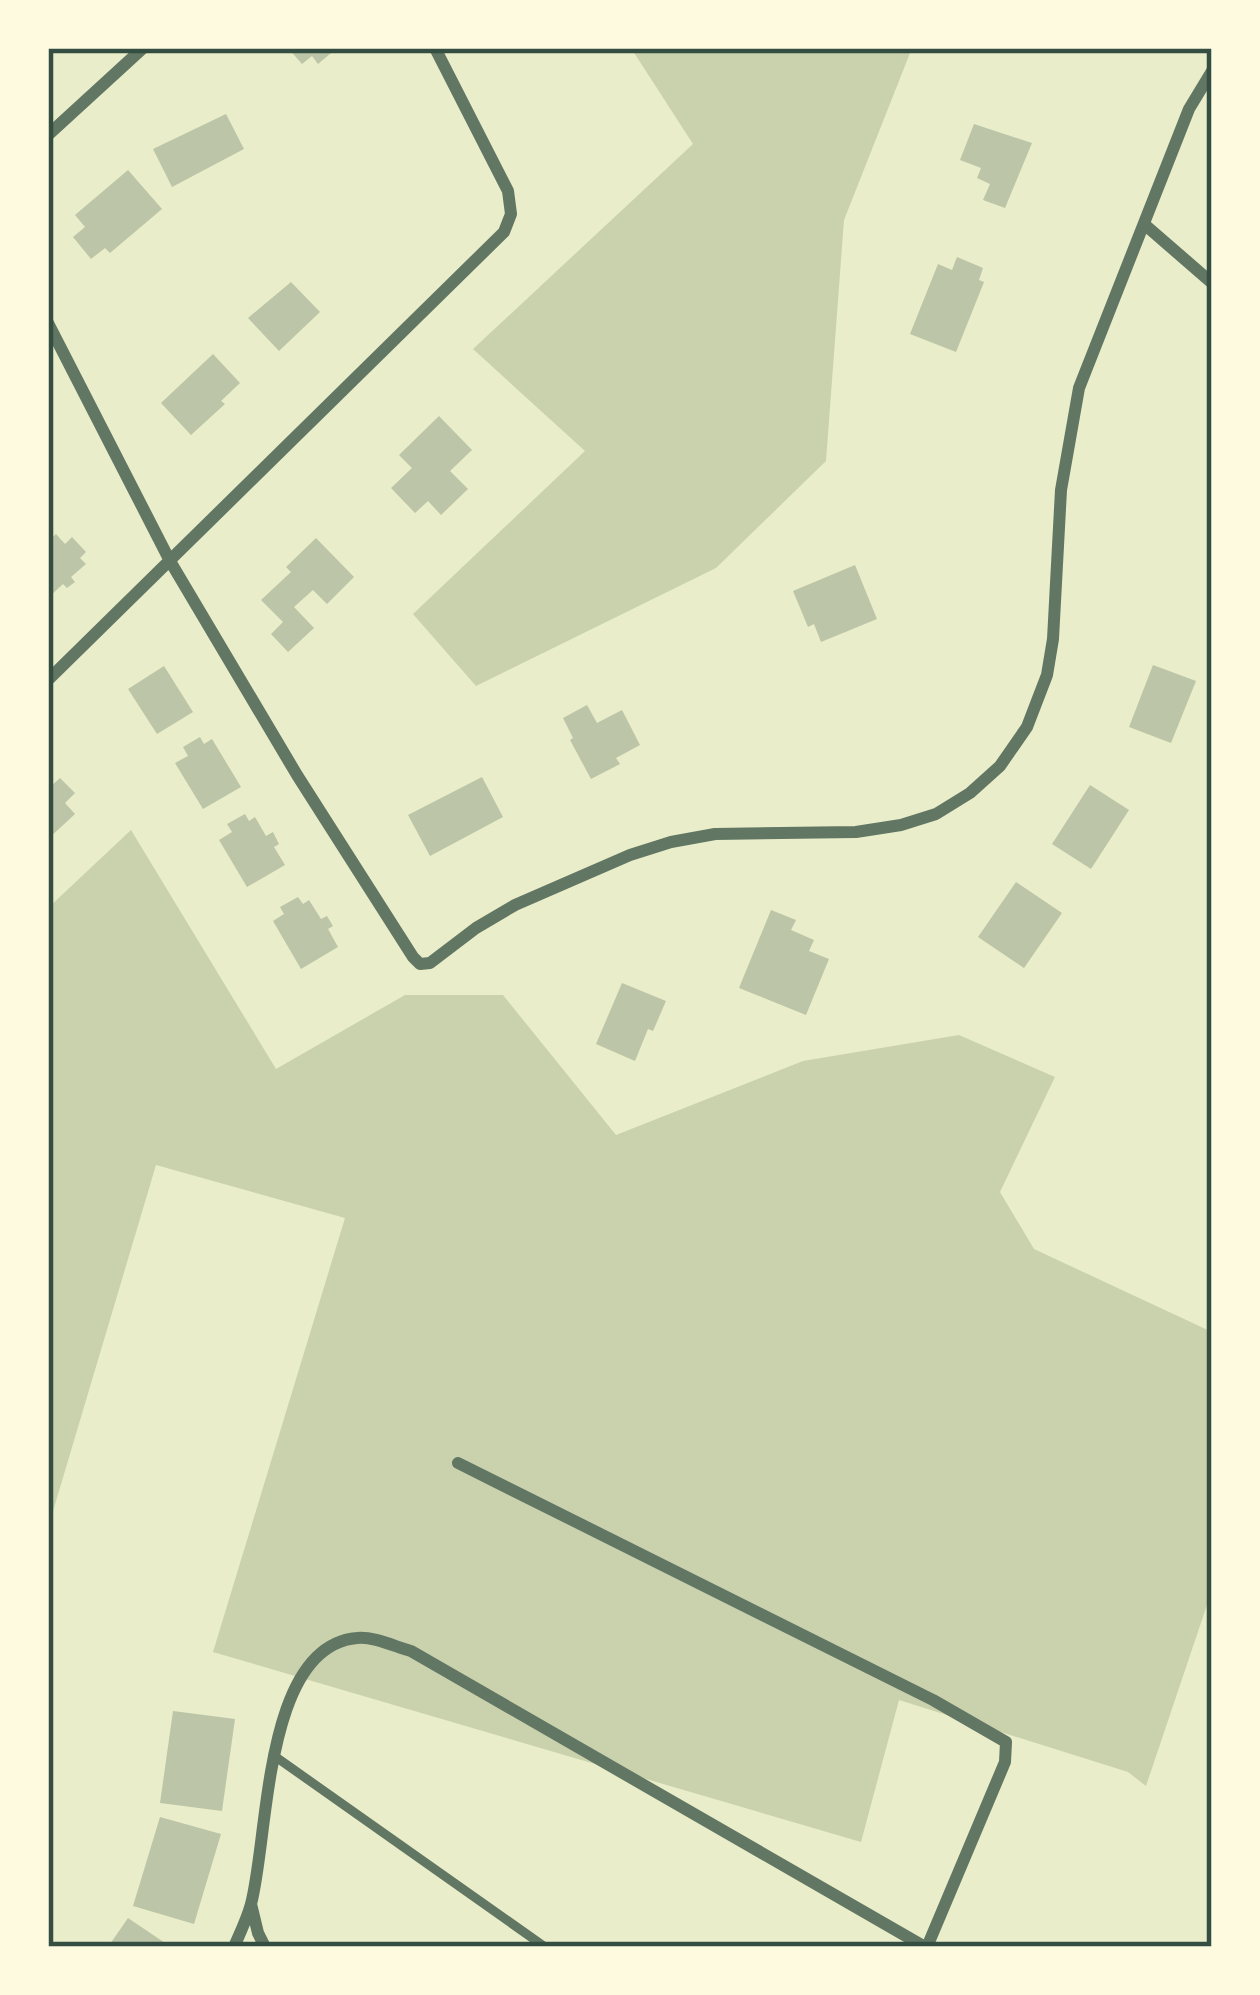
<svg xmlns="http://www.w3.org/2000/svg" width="1260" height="1995" font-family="Quicksand,sans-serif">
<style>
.green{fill:#cad2ad}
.building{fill:#bcc5a7}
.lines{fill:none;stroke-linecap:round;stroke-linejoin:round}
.service{stroke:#617663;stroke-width:9}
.minor{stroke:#617663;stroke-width:12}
.neatline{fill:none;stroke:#344e41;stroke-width:4.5}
</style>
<rect width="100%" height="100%" fill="#e9edc9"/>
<path class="green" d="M631,48h281l-68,172 -18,241 -110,107 -240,118 -63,-72 172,-163 -112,-102 220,-205z
M131,830l145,239 129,-74h98l113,140 187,-74 156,-26 96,42 -55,115 34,57 178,83v258l-66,196 -18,-14 -229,-72 -38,142 -648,-190 132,-434 -189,-53 -108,363v-620z"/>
<path class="building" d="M288,48h49l-19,16 -6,-8 -10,8z
M226,114l18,35 -72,38 -19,-38z
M974,124l58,19 -27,65 -22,-8 7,-16 -13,-6 4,-10 -21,-8z
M128,170l34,39 -52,44 -5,-5 -14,11 -18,-22 12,-10 -10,-12z
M957,257l26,11 -4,12 5,2 -28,70 -46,-18 28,-70 14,6z
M291,282l29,30 -41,39 -31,-33z
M213,354l27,29 -19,18 4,3 -34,31 -30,-32z
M439,416l33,34 -22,21 18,18 -27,26 -13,-14 -13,12 -24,-25 21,-20 -13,-13z
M56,534l9,10 7,-7 14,15 -6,6 6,6 -15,13 4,5 -8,6 -4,-4 -15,14v-57z
M316,538l38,39 -27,27 -14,-14 -19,17 20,21 -26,24 -17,-18 12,-12 -22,-22 30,-28 -5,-5z
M855,565l22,54 -56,23 -7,-18 -6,3 -15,-36z
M1153,665l43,16 -25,62 -42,-16z
M164,666l29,46 -36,22 -29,-45z
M587,705l10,18 25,-13 18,35 -24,13 4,6 -29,15 -21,-39 3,-2 -10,-20z
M200,737l4,7 8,-5 29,48 -38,22 -28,-46 13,-7 -5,-9z
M482,777l21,40 -73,39 -22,-41z
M60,778l15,15 -10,10 10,11 -27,25v-54l2,2z
M1090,785l39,25 -38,59 -39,-25z
M245,814l4,7 6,-4 11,19 7,-4 6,12 -5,3 11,18 -38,22 -28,-47 13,-8 -5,-8z
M1016,882l46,31 -38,55 -46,-31z
M298,897l5,7 6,-4 12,19 6,-3 6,10 -5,3 10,18 -37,22 -28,-48 11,-7 -4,-7z
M771,910l25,10 -5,10 23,10 -5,11 20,8 -23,56 -67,-27z
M622,983l44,18 -13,30 -5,-2 -13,32 -39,-17z
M173,1711l62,8 -13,92 -62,-8z
M160,1817l61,17 -27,90 -61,-18z
M128,1918l43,29h-63z"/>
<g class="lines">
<path class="service" d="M273,1755l272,192"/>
<path class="minor" d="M48,135l95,-87
M1144,224l68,59
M48,323l122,238 127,214 116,182 7,7 10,-1 46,-35 39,-23 115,-50 41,-13 44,-8 141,-2 45,-7 35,-11 34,-21 30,-27 27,-39 20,-52 6,-36 8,-149 18,-102 110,-279 23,-38
M48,680l456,-448 7,-18 -3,-23 -73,-143
M458,1463l475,237 73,42 -1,20 -78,185
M251,1904l7,29 7,14
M234,1947c6,-14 13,-28 17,-43 18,-67 12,-258 106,-266 16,-2 39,9 54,13l514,296"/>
</g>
<rect width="1260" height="1995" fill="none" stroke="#fefae0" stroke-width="102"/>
<rect x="51" y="51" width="1158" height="1893" class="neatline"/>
</svg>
